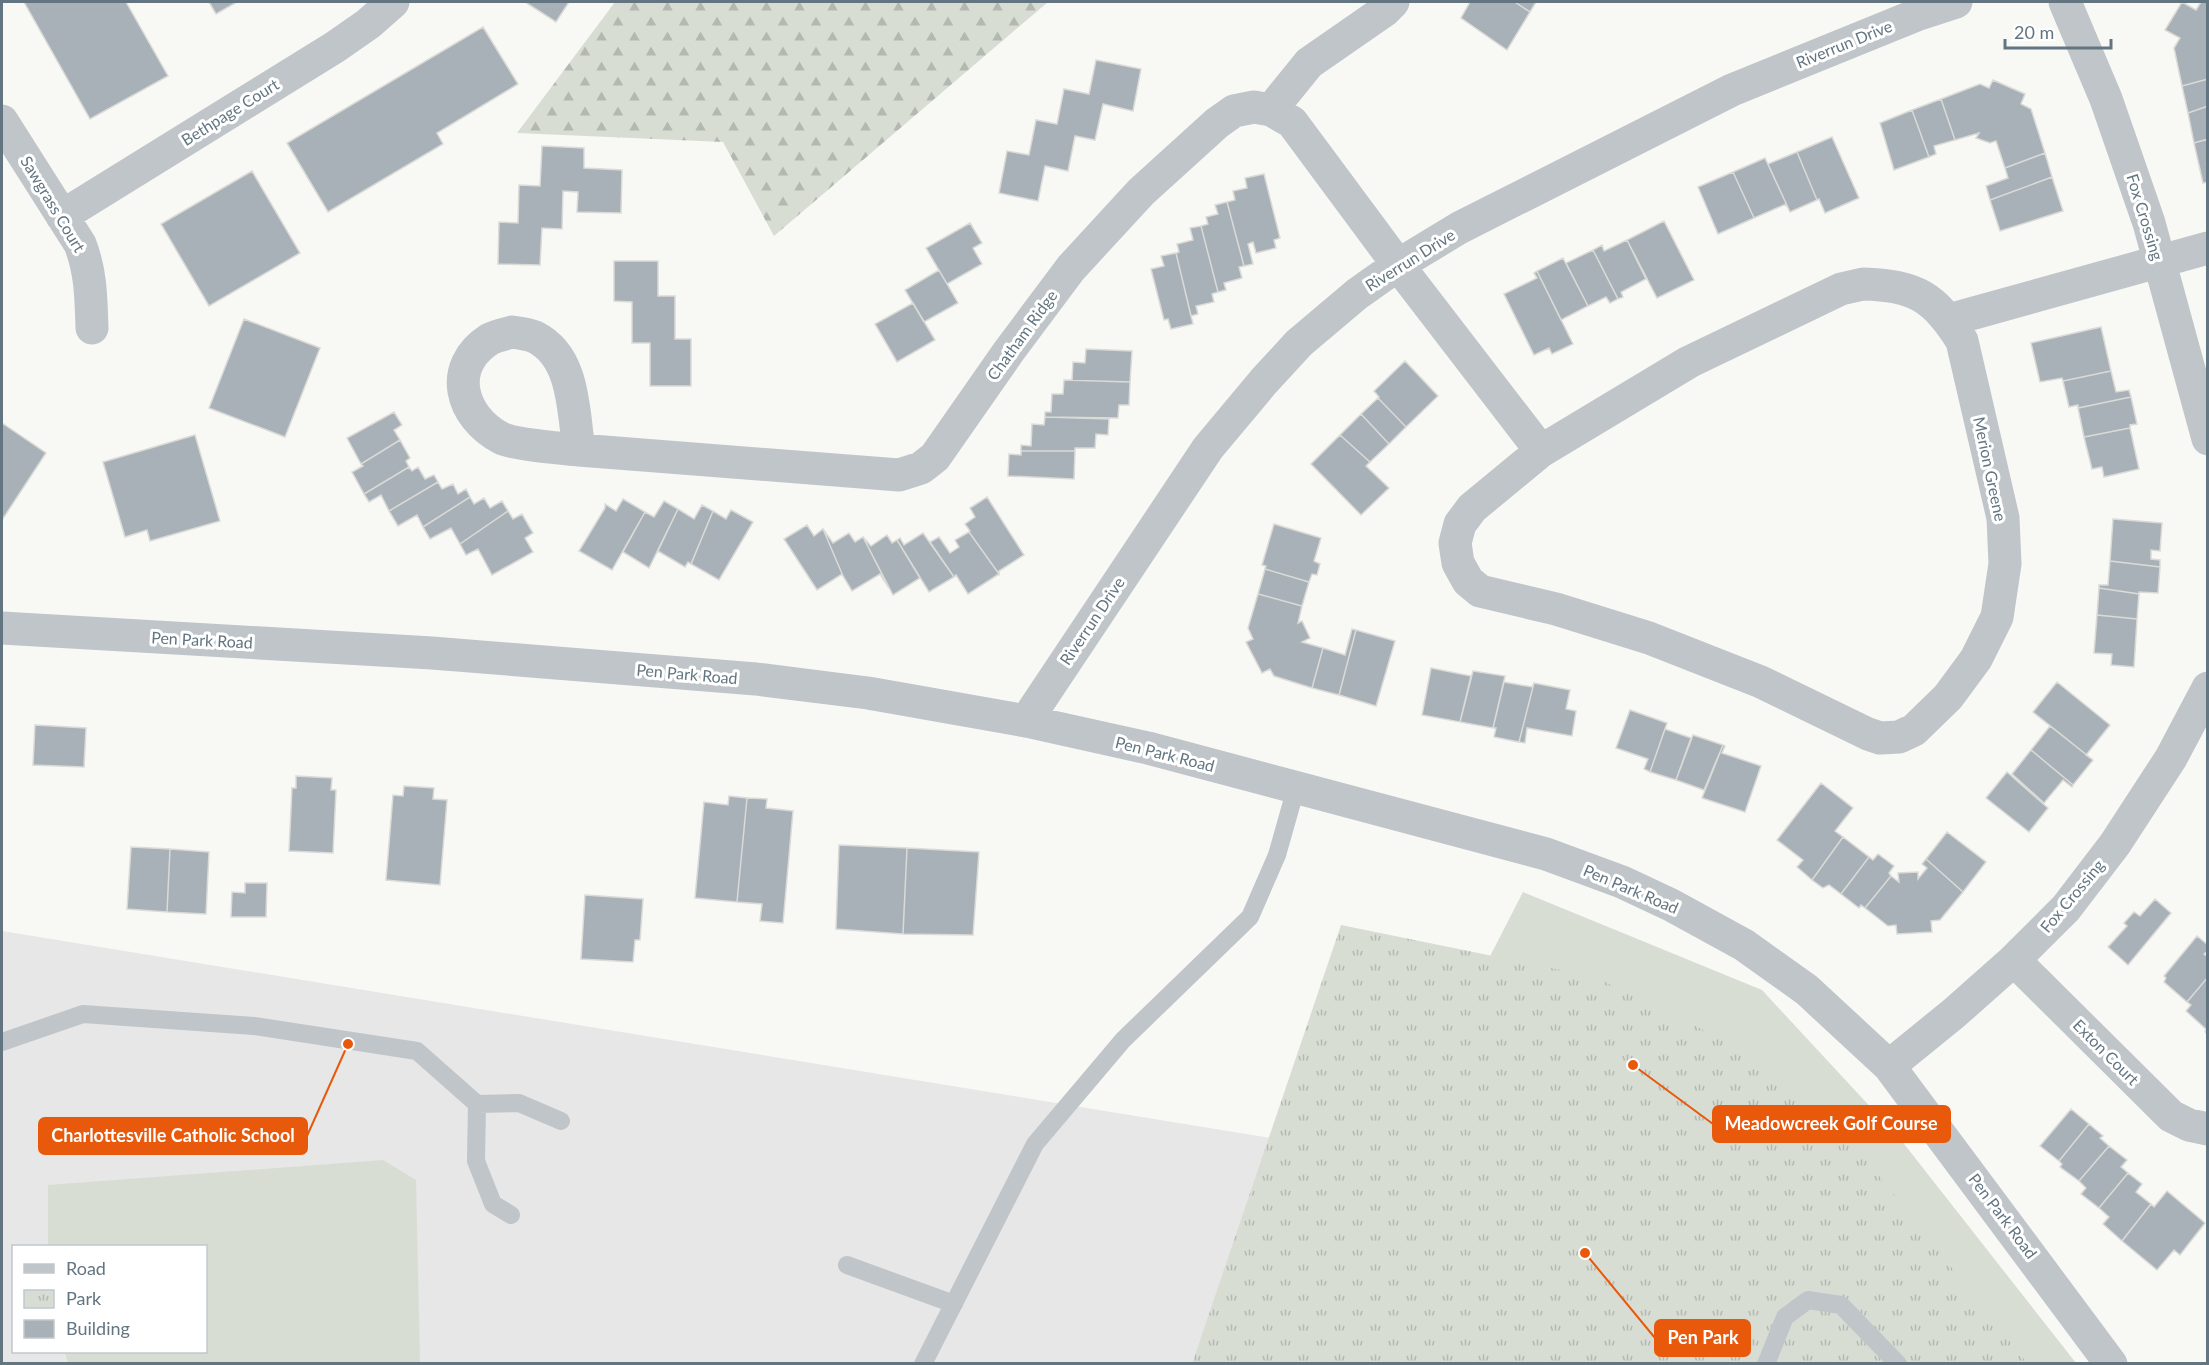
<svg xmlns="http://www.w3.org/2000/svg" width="2209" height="1365" font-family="Lato,sans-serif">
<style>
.built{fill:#e6e7e6;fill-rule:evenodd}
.grass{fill:#d8ddd4}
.forest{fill:url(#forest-firs)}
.park{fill:url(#park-tufts)}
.building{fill:#a8b1b7;stroke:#dadad7;stroke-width:1.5}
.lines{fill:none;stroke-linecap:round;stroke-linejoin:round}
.service{stroke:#c0c5c9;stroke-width:18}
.minor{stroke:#c0c5c9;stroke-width:33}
.labels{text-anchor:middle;stroke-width:6;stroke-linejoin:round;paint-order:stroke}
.street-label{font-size:16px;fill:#627581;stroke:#fff}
.leader{fill:none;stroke:#e8590c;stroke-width:2}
.callout-dot{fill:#e8590c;stroke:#fff;stroke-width:2}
.callout{fill:#e8590c;stroke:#e8590c;stroke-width:2}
.callout-label{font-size:18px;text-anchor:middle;font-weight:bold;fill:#fff}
</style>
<defs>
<pattern id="forest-firs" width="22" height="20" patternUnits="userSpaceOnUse" patternTransform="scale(1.5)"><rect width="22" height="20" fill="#d8ddd4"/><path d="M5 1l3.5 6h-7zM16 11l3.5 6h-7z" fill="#b3b8b1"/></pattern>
<pattern id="park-tufts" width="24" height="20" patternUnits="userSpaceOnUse" patternTransform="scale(1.5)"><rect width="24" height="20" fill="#d8ddd4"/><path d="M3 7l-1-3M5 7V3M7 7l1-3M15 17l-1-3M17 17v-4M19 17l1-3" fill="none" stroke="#b3b8b1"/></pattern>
</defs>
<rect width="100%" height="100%" fill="#f8f8f5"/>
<path class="built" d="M2,931l1385,226 -72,206h-1313zM14,1246h192v106h-192z"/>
<path class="grass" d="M1523,892l239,98 139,150 175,223 -761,1 72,-207z
M383,1160l33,20 4,183h-352l-3,-11h141v-106h-158v-61z"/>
<path class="forest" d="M615,2h433l-274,234 -51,-94 -206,-9z"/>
<path class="park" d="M1341,925l254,52 127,62 131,104 174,220 -835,1z"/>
<path class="building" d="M24,2h102l42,74 -78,43z
M209,2h28l-21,12z
M525,2h44l-13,20z
M1470,2h45l15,10 -23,38 -46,-32z
M1515,2h21l-6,10z
M2182,2l14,8 5,-8h7v77l-26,7 -8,-38 6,-10 -15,-8z
M483,27l35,57 -81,49 6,11 -115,68 -41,-69z
M1096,60l45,9 -8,42 -30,-7 -8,36 -20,-4 -7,35 -23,-5 -7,35 -39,-8 8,-42 22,4 7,-35 21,4 7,-35 25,5z
M2208,79v27l-20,7 -6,-27z
M1993,80l32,14 -4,10 10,5 14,44 -40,15 -9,-27 -6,2 -14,-5 3,-5 -24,7 -14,-41 39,-15 9,4z
M1941,99l14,41 -21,6 2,8 -7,3 -17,-47z
M2208,106v33l-14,4 -6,-30z
M1912,110l17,47 -35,13 -14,-47z
M1832,137l27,61 -34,15 -6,-14 -2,1 -20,-48z
M2208,139v43l-5,1 -9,-40z
M542,146l42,2v20l38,2 -1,43 -44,-1 1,-20 -15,-1 -1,38 -20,-1 -2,37 -42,-1 1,-42 19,1 1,-38 21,1z
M1797,152l20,48 -27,12 -22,-48z
M2045,153l7,24 -62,23 -4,-14 22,-8 -3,-10z
M1765,158l25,54 -4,-8 -32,14 -21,-46z
M252,171l48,82 -91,53 -48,-82z
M1733,172l21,46 -36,16 -20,-47z
M1264,174l16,64 -6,2 2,8 -20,5 -3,-11 -5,2 5,20 -9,2 -17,-64 8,-2 -2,-9 14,-3 -2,-10z
M2052,177l11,34 -63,20 -10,-31z
M1227,202l17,64 -5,1 3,11 -18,5 2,7 -8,2 -17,-66 7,-2 -2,-7 12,-3 -3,-9z
M1664,221l30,59 -37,18 -30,-58z
M970,223l12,20 -9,5 9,16 -35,20 -21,-36z
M1201,226l17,66 -6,2 2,8 -18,4 2,8 -7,2 -15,-63 3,-1 -2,-8 16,-4 -3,-12z
M1627,240l19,39 -25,13 2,5 -5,2 -25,-49 9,-5 2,6z
M1593,250l25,49 -8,4 -4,-6 -18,9 -22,-43z
M1176,253l17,71 -22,5 -3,-10 -4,1 -13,-51 13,-3 -3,-10z
M1563,258l25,48 -27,14 -24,-49z
M614,261h44v35h17v43h16v47h-41v-43h-18v-41l-18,-1z
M939,270l19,33 -34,19 -19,-32z
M1537,271l36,73 -21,10 -3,-6 -15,7 -30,-61 33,-16 -3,-5z
M913,303l22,37 -38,22 -22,-38z
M244,319l76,29 -35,89 -76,-29z
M2101,327l10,44 -48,10 -1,-3 -22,4 -9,-39z
M1086,349l46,2 -2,31 -66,-2h8l1,-18 12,1z
M1405,361l33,35 -32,31 -28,-29 1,-1 -5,-6z
M2111,371l5,21 13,-2 2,7 -53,11v-3l-9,2 -6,-26z
M1064,380l66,2 -1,23h-10l-1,13 -73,-1v-5h6l1,-18h11z
M2131,397l6,27 -7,1v3l-46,9 -6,-29z
M1378,398l28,29 -17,17 -28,-30z
M394,412l8,13 -8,5 6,10 -39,24 -14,-26z
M1361,414l28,30 -19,18 -30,-27z
M1045,417l64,2 -1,16 -12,-1 -1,14h-20v3h-54v-6l10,1 1,-22 12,1z
M2,423l44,30 -44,67z
M2130,428l9,41 -35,8 -2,-10 -10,2 -8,-32z
M195,435l25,86 -70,20 -3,-11 -22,7 -22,-75z
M1340,435l30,27 -4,4 23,22 -28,27 -50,-51z
M400,440l10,18 -4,3 3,6 -45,27 -12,-22 11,-6 -2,-2z
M1021,451h54l-1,28 -66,-3 1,-22 12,1z
M409,467l3,4 6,-4 7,12 9,-4 4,7 -49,29 -8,-16 -12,7 -5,-8z
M438,482l4,7 11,-5 5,10 8,-5 4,8 -47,30 -6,-12 -19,11 -9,-15z
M470,497l4,7 10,-6 6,10 12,-7 6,10 -48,33 -9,-16 -21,11 -7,-12z
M987,497l37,58 -25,16v3l-30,-42 1,-1 -5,-7 10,-7 -5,-9z
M623,499l22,13 -33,58 -33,-19 26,-43v-4l11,7z
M664,501l14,8 -29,59 -26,-16 22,-40 9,5z
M702,505l11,6 -22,53 -3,-2 -3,5 -27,-16 -1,2 21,-44 16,10z
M731,510l22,12 -34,58 -28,-16 22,-53 13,8z
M508,511l5,8 9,-5 11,19 -8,5 8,14 -41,23 -14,-26 -12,6 -6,-11z
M2113,519l49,4 -2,28 -9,-1v9l9,1v7l-50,-6z
M1274,524l47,14 -7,23 6,3 -3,11 -5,-1 -3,8 -44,-13 1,-3 -4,-1z
M807,525l7,11 9,-7 20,47 -1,-2 -25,16 -33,-51z
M823,529l10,14 16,-10 6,9 8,-5 26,51 -9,-14 -28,17 -9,-15z
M969,532l30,42 -31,20 -12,-19 -2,2 -24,-35 9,-5 11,16 9,-6 -4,-7z
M923,533l31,44 -25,15 -32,-52 3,-2 4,7z
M887,535l5,8 5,-3 23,38 -27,17 -30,-58 8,9z
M2110,561l50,6 -2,26 -19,-1v2l-40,-6v-3h9z
M1265,569l44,13 -7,24 -44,-12z
M2099,588l40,6 -2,25 -40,-4z
M1258,594l44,12 -4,17 4,-2 8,17 -8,4 21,6 -11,40 -38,-12 -4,-7 -8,4 -16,-31 7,-3 -5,-11z
M2097,615l40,4 -3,48 -23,-2 1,-11 -18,-1z
M1352,629l4,1 -17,65 -27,-7 11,-40 22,7z
M1356,630l39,11 -19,65 -37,-11z
M1431,668l40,8 -11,46 -38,-7z
M1473,671l32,5 -12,52 -33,-6z
M1504,682l28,5 2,-4 -15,59 -25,-5 2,-9h-3z
M2057,682l53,43 -24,30 7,5 -60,-48z
M1534,683l36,7 -4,19 10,2 -4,25 -45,-8 -2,15 -6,-1z
M1630,710l37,13 -17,49 -6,-3 4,-10 -32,-11z
M35,725l51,3 -2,39 -51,-2z
M2050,726l43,34 -20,25 -42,-35z
M1665,729l26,9 -15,42 -26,-8z
M1693,735l30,10 -19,45 -28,-10z
M1723,745l2,1 -3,7 39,13 -16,46 -43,-14z
M2031,750l42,35 -1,2 -9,-7 -19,23 -32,-29z
M2007,772l41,36 -19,24 -43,-34z
M296,776l36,2 -1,12h5l-3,63 -44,-2 3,-63h4z
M1821,783l32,25 -18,23 8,6 -31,43 -15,-13 6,-7 -26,-20z
M404,786l30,2 -1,11 14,1 -7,85 -54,-5 7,-85 10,1z
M729,796l18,2 -10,104 -42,-4 9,-96 24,3z
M747,798l20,1 -1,9 27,3 -10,112 -23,-2 2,-17 -25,-2z
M1947,832l39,30 -23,30 -37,-33z
M1843,837l26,20 -28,37 -12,-9 -6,3 -11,-8z
M839,845l68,3 -4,86 -67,-5z
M131,847l39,2 -3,63 -40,-3z
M907,848l72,4 -6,83 -70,-1z
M170,849l39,3 -3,62 -39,-2z
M1878,854l16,12 -5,7 2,3 -26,32 -4,-3 -2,3 -18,-14 28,-37 4,3z
M1926,859l37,33 -23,28 -9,1 1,11 -35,2 -1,-9 -8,1 -23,-18 26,-32 8,6 -1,-9 20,-1v7l9,-11 -5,-4z
M245,883h22l-1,34h-35l1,-25 13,1z
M585,895l58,4 -3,41h-5l-2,22 -52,-3z
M2155,899l16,14 -43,52 -20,-18 19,-21 -3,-3 10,-11 6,4z
M2197,936l11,9v6l-4,3 4,3v20l-21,25 -23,-20 2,-4 -2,-2z
M2208,977v55l-2,1 -1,-2 2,-1 -21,-19 5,-6 -4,-3z
M2071,1109l18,15 -30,37 -19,-15z
M2089,1124l14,12 -3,2 9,8 -30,35 -19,-14 2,-3 -3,-3z
M2109,1146l18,14 -6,7 7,6 -29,35 -18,-14 5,-6 -7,-7z
M2128,1173l14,11 -6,8 15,12 -29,37 -19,-17 6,-7 -10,-9z
M2167,1191l38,32 -25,32 -6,-5 -17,20 -35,-29 29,-37 3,3z"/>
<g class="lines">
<path class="service" d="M2,1042l81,-28 171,12 163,25 60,53
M511,1215l-18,-11 -17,-43 1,-57 42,-1 42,18
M847,1265l107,39
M923,1364l112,-220 88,-104 127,-123 27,-62 19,-67
M1766,1364l19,-47 23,-17 33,5 57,59"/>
<path class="minor" d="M2065,2l41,97 43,124 59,216
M1271,110l21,12 106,143 143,186
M2,121l78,123c11,28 11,54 12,84
M62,216l273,-169 33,-23 25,-22
M1863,284c52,1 72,13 99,57l41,177 2,46 -8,53 -21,42 -28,38 -34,33 -15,7 -19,1 -12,-4 -107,-52 -112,-44 -93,-29 -76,-18 -12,-10 -10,-18 -3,-20 5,-19 12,-16 69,-57 148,-89 152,-73z
M1949,320l259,-72
M512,332c7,1 16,2 23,5 40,20 38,74 44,113 -18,-2 -64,-5 -78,-12 -40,-21 -55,-71 -11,-99 6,-3 15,-5 22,-7z
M579,450l320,25 22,-7 14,-11 74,-106 62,-83 70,-76 76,-69 17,-12 20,-4 17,3 38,-47 75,-52 9,-9
M2,628l430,25 324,26 112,14 158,28 122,27 398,106 76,28 49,23 73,40 63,45 82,76 222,298
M1026,721l182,-273 56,-67 35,-38 58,-49 41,-29 61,-37 273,-138 187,-76 37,-12
M2014,960l157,156 18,9 19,4
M1889,1066l64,-52 61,-54 52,-52 49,-64 56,-86 37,-70"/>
</g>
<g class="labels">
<g class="street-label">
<text transform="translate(1844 44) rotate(-22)" y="6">Riverrun Drive</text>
<text transform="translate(230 112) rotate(-32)" y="6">Bethpage Court</text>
<text transform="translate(53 204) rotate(59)" y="6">Sawgrass Court</text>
<text transform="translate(2145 217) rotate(73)" y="6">Fox Crossing</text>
<text transform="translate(1410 260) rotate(-32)" y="6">Riverrun Drive</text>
<text transform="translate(1022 335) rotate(-54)" y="6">Chatham Ridge</text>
<text transform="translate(1990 469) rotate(78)" y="6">Merion Greene</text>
<text transform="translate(1092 621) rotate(-56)" y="6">Riverrun Drive</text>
<text transform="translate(202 640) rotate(3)" y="6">Pen Park Road</text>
<text transform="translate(687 674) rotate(5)" y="6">Pen Park Road</text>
<text transform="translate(1165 754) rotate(14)" y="6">Pen Park Road</text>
<text transform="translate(1631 889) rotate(23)" y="6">Pen Park Road</text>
<text transform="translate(2072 896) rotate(-50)" y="6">Fox Crossing</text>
<text transform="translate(2106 1052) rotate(45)" y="6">Exton Court</text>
<text transform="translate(2003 1216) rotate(53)" y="6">Pen Park Road</text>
</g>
</g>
<path class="leader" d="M1633 1065L1713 1124M348 1044L307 1136M1585 1253L1655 1338"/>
<g class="callout-dot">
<circle cx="1633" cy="1065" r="6"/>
<circle cx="348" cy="1044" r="6"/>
<circle cx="1585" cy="1253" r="6"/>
</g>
<g class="callout">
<rect x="1713" y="1106" width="237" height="36" rx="6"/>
<rect x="39" y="1118" width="268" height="36" rx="6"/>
<rect x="1655" y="1320" width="95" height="36" rx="6"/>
</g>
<g class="callout-label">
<text x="1831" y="1130">Meadowcreek Golf Course</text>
<text x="173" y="1142">Charlottesville Catholic School</text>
<text x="1703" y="1344">Pen Park</text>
</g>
<rect width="2209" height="1365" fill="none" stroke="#627581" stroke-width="6"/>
<rect x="12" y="1245" width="195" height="108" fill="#ffffff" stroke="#c0c8cd" stroke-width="1.5"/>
<rect x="24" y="1264" width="30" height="9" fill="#c0c5c9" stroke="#c0c8cd" stroke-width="1.5"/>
<text x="66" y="1275" font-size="18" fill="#627581">Road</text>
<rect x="24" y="1290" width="30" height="18" fill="url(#park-tufts)" stroke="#c0c8cd" stroke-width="1.5"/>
<text x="66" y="1305" font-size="18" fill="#627581">Park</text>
<rect x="24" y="1320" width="30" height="18" fill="#a8b1b7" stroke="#c0c8cd" stroke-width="1.5"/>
<text x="66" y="1335" font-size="18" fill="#627581">Building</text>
<path d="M2005 39v9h106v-9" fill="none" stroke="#627581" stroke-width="3"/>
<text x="2014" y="39" font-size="18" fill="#627581" stroke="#ffffff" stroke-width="4.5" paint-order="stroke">20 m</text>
</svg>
